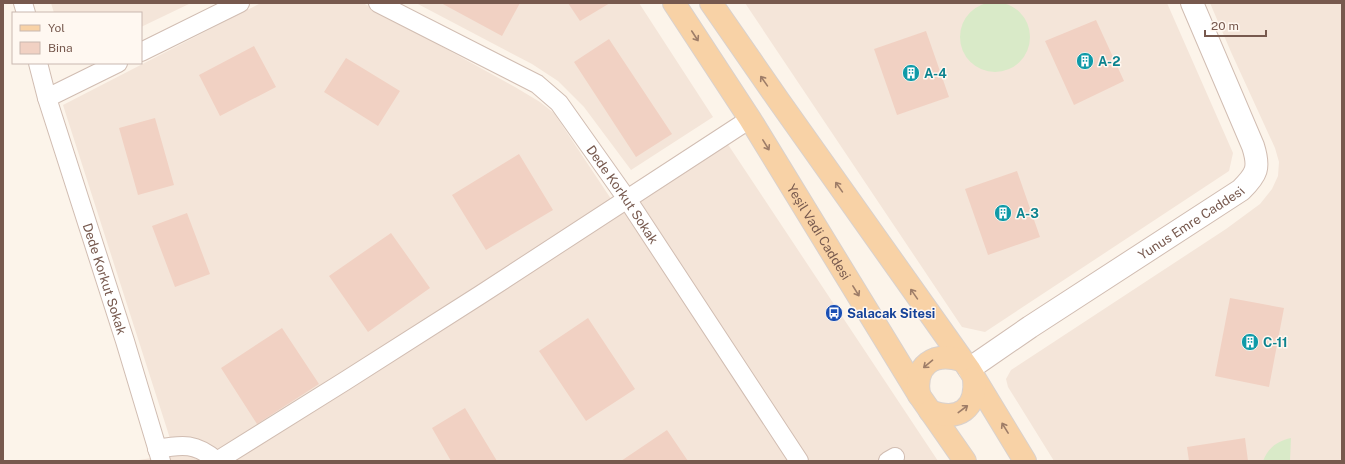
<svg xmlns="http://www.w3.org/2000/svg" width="1345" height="464" font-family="'Public Sans',sans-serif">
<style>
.residential{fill:#f4e5d9}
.green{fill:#d9eac8}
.building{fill:#f1d1c3}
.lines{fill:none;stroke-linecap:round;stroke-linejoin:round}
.minor-casing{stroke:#d1bdb2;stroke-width:20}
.tertiary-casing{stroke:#d1bdb2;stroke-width:24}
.primary-casing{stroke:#d9d1cd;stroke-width:24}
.minor{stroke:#fff;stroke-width:18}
.tertiary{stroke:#fff;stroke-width:22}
.primary{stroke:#f8d2a6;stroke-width:22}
.oneway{stroke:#9e7d68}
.labels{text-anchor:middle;stroke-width:3;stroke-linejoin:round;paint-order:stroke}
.culture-label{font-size:13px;font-weight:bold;fill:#0d838f;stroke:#fff8f1;text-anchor:start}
.street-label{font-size:13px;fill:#77594e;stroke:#fff8f1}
.transit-label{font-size:13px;font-weight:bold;fill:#164399;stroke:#fff8f1;text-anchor:start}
</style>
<rect width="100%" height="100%" fill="#fcf4ea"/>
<path class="residential" d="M51,3h140l-50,24v-14h-87z
M261,3h102l152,84 25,15 14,11 65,98 108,-68 211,318h-805l42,-7 -112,-349z
M416,3h223l74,114 -82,53 -47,-63 -26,-26 -26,-17z
M745,3h422l66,150 -4,18 -244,161 -23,-5z
M1210,3h132v458h-288l-46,-74 -2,-8 5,-9 215,-141 34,-25 12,-15 6,-13 1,-14 -4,-14 -44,-96z"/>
<path class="green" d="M960 37a35 35 0 1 1 70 0a35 35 0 1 1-70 0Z
M1291,438l-1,23h-27c5,-13 14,-20 28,-23z"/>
<path class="building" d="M441,3h79l-18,33z
M568,3h42l-30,18z
M1096,20l28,61 -50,24 -29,-64z
M926,31l23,66 -52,18 -23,-66z
M609,39l63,95 -36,23 -62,-95z
M254,46l22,41 -56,29 -21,-41z
M346,58l54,33 -22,35 -54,-34z
M155,118l19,67 -36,10 -19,-67z
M519,154l34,56 -67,40 -34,-55z
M1017,171l23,66 -52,18 -23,-66z
M187,213l23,61 -35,13 -23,-61z
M391,233l39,55 -62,44 -39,-56z
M1230,298l54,10 -15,79 -54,-11z
M588,318l47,71 -49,32 -47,-70z
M282,328l37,56 -62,40 -36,-56z
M465,408l32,53h-46l-19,-33z
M667,430l21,31h-67z
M1245,438l3,23h-59l-2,-14z"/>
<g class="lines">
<defs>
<g id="minor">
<path d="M23,3l3,10"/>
<path id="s1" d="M378,3l159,81 22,19 68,96 172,262"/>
<path d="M141,52l99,-49"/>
<path d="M38,63l9,35"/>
<path id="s2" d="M118,63l-71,35 78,243 36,120"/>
<path d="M157,449c26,-5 39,-6 60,12"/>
<path d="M217,461l128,-80 135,-86 270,-176"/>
<path d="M888,461l7,-4"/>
</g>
<g id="tertiary">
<path id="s3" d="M969,369l61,-42 211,-137c16,-16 19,-22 12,-44l-61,-143"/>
</g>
<g id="primary">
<path id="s4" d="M674,3l76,116 169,276 46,66"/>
<path d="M711,3l68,98 190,268 56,92"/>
<path d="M919,395c-5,-30 14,-43 42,-35"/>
<path d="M930,411c29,11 47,-2 44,-33"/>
</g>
</defs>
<use href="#minor" class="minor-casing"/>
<use href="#tertiary" class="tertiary-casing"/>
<use href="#primary" class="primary-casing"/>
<use href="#minor" class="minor"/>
<use href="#tertiary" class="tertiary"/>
<use href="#primary" class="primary"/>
</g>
<defs><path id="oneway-shaft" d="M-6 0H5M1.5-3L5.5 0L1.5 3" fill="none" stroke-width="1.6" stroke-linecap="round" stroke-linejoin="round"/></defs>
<g class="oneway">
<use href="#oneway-shaft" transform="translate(695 36) rotate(57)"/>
<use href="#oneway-shaft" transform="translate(764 81) rotate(-125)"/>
<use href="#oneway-shaft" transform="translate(766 145) rotate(58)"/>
<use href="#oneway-shaft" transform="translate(839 187) rotate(-125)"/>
<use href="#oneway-shaft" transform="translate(856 291) rotate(58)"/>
<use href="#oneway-shaft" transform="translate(914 294) rotate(-125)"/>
<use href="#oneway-shaft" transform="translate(928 364) rotate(140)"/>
<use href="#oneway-shaft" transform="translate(963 409) rotate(-37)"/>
<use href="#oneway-shaft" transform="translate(1005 428) rotate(-122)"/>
</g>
<defs>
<symbol id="building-disc" viewBox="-11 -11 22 22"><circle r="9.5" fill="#0f9aa8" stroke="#fff8f1"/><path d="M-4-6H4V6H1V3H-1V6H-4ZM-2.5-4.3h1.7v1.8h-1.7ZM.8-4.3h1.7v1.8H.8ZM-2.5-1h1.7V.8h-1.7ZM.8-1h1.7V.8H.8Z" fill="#fff"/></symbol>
<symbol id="bus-disc" viewBox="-11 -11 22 22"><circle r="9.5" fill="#1a4fb4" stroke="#fff8f1"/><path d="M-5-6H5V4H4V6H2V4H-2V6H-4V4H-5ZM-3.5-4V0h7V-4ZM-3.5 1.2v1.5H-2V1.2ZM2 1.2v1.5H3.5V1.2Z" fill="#fff"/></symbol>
</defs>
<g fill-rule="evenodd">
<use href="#building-disc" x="1075" y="51" width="20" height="20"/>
<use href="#building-disc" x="901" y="63" width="20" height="20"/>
<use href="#building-disc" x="993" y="203" width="20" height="20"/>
<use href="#bus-disc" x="824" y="303" width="20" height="20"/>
<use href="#building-disc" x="1240" y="332" width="20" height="20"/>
</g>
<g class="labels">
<g class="culture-label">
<text x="1098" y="66">A-2</text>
<text x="924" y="78">A-4</text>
<text x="1016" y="218">A-3</text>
<text x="1263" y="347">C-11</text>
</g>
<g class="street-label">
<text dy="5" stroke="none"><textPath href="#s1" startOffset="319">Dede Korkut Sokak</textPath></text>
<text dy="5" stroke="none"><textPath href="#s3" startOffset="266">Yunus Emre Caddesi</textPath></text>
<text dy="5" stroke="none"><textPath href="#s4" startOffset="271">Yeşil Vadi Caddesi</textPath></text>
<text dy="5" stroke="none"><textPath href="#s2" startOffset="269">Dede Korkut Sokak</textPath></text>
</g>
<g class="transit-label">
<text x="847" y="318">Salacak Sitesi</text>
</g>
</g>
<rect width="1345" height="464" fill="none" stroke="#77594e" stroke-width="8"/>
<rect x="12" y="12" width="130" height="52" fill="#fff8f1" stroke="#c9b8b0"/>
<rect x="20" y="25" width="20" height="6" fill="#f8d2a6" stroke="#c9b8b0"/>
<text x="48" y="32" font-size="12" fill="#77594e">Yol</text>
<rect x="20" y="42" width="20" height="12" fill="#f1d1c3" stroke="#c9b8b0"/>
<text x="48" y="52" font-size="12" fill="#77594e">Bina</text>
<path d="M1205 30v6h61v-6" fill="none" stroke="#77594e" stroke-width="2"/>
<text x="1211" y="30" font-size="12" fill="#77594e" stroke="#fff8f1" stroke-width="3" paint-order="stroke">20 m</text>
</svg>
